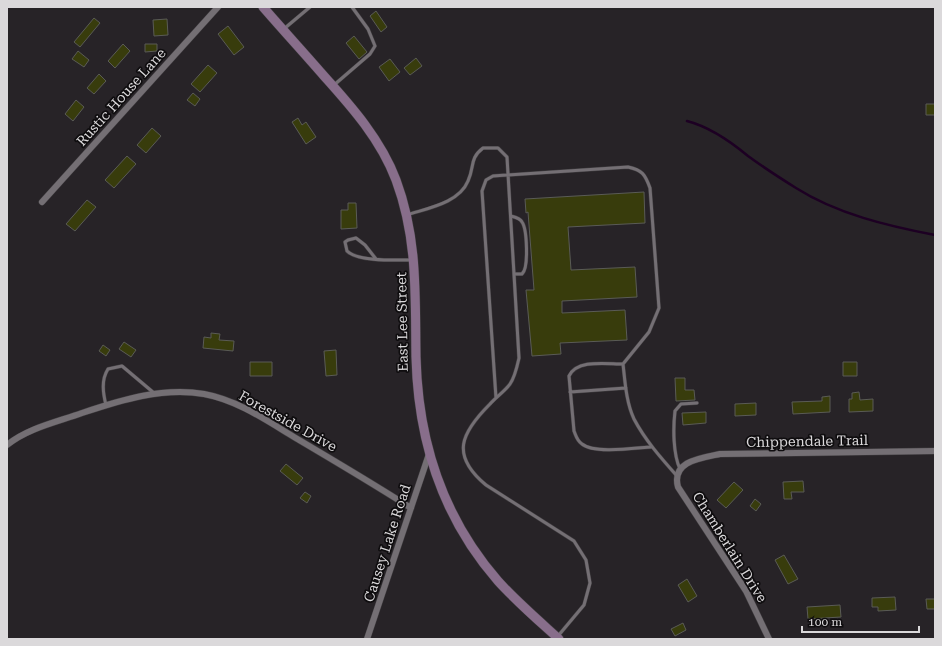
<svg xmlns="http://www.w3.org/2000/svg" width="942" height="646" font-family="'Roboto Serif',serif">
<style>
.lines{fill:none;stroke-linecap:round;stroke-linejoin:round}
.stream{stroke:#1d0023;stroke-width:2.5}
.building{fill:#383c0c;stroke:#5a5b56}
.lane-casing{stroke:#413e41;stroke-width:4}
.street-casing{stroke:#413e41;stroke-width:7}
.secondary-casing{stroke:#413e41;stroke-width:10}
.lane{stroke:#746f74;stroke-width:3}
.street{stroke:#746f74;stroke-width:6}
.secondary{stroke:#886e8b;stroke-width:9}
.labels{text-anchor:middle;stroke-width:3.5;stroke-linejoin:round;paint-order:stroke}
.street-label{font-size:14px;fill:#dbd9db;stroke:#0f0d0f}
</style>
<rect width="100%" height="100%" fill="#272327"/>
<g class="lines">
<path class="stream" d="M687,121c23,6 43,20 61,35 15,11 32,22 48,32 41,26 92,38 139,47"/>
</g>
<path class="building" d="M376,11l11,16 -6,5 -11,-16z
M94,18l6,5 -20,24 -6,-5z
M167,19l1,16 -14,1 -1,-16z
M228,26l16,21 -10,8 -16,-21z
M354,36l13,16 -8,7 -13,-16z
M123,44l7,7 -15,17 -7,-7z
M145,44h12v7l-12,1z
M78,51l11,9 -5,7 -12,-8z
M416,58l6,8 -12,9 -6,-7z
M390,59l10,13 -11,9 -10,-14z
M208,65l9,8 -17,19 -9,-8z
M99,74l7,7 -12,13 -7,-6z
M193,93l7,6 -5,7 -8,-6z
M76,100l8,7 -11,14 -8,-7z
M926,104h9v11h-9z
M298,118l4,7 4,-3 10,15 -10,7 -14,-22z
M152,128l9,8 -15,17 -9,-8z
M127,156l9,8 -22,24 -9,-8z
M644,192l1,31 -77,4 3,43 64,-3 2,30 -75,4v12l63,-3 2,30 -67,3 1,11 -29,2 -6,-66h8l-6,-78 -2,1 -1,-14z
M87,200l9,7 -21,24 -9,-7z
M348,203h8l1,25 -16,1v-19h7z
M211,333l9,1 -1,6 15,1 -1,10 -30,-3 1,-11 7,1z
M124,342l12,8 -5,7 -12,-8z
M103,345l7,5 -4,6 -7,-5z
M336,350l1,25 -11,1 -2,-25z
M250,362h22v14h-22z
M843,362h14v14h-14z
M675,378h10v12h9l1,10 -19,1z
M859,392l1,8 13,-1v12l-24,1v-13h3v-6z
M830,396v16l-37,2 -1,-12 30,-1v-4z
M756,403v12l-21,1v-12z
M706,412v11l-23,2 -1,-12z
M286,464l17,14 -6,7 -17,-14z
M803,481l1,11h-13l1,7h-8l-1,-17z
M734,482l9,8 -17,18 -9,-8z
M305,492l6,4 -4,7 -7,-5z
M755,499l6,5 -5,7 -6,-5z
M784,555l14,24 -10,5 -13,-24z
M687,579l10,17 -9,6 -10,-17z
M895,597l1,13 -18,1v-4h-6v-9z
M926,599h9v10h-8z
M840,605l1,12 -33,2 -1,-12z
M683,623l3,7 -11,6 -4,-7z"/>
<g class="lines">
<defs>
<path id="lane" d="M285,28l25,-21
M334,85l36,-31 5,-8 -7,-17 -16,-22
M407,215c21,-7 52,-12 61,-34 7,-15 1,-22 15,-33h15l9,9 12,201c-2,9 -4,19 -9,26 -5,7 -14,13 -20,20 -29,29 -40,51 -4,81l88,56 12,19 4,23 -6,22 -26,31
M511,216c4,1 9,2 11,6 5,7 7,46 0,52h-7
M376,259l-11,-14 -9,-7 -8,2 -3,2 2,9c11,11 50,9 65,9
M570,392l56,-4
M496,398l-14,-207 4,-11 7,-4 135,-9c14,3 17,7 22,21l9,120 -10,24 -26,32
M106,405c-3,-12 -5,-25 2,-36l14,-3 32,27
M651,447c-16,1 -57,7 -69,-3 -5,-3 -6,-8 -8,-13l-5,-55c8,-17 37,-12 54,-12 2,17 3,38 11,55 11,21 27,39 43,57
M680,469c-7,-15 -7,-41 -5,-58l6,-7 16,-1"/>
<path id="street" d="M42,202l176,-195
M7,445c21,-17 50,-23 75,-32 39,-13 80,-26 122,-19 33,6 62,26 90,43 39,23 78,46 117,71
M367,639l62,-185
M769,639l-23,-48 -68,-104c-7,-26 23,-29 42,-33l215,-3"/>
<path id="secondary" d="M263,7c20,23 41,46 61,69 28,31 57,64 72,104 22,59 19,115 20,177 2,83 27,161 82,224 19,21 40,39 61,58"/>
</defs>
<use href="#lane" class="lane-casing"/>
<use href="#street" class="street-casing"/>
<use href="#secondary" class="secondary-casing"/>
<use href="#lane" class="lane"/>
<use href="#street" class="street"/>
<use href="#secondary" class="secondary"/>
</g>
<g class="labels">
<g class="street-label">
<text transform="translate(121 97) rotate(-48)" y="5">Rustic House Lane</text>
<text transform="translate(402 322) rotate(-91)" y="5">East Lee Street</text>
<text transform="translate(288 421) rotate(29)" y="5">Forestside Drive</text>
<text transform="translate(807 441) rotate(-1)" y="5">Chippendale Trail</text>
<text transform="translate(387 543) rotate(-72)" y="5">Causey Lake Road</text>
<text transform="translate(730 547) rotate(58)" y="5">Chamberlain Drive</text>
</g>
</g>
<rect width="942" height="646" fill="none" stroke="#dbd9db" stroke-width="16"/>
<path d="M802 626v6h117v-6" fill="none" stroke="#dbd9db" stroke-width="2"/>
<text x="808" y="626" font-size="12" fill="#dbd9db" stroke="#0f0d0f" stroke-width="3" paint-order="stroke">100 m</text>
</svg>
